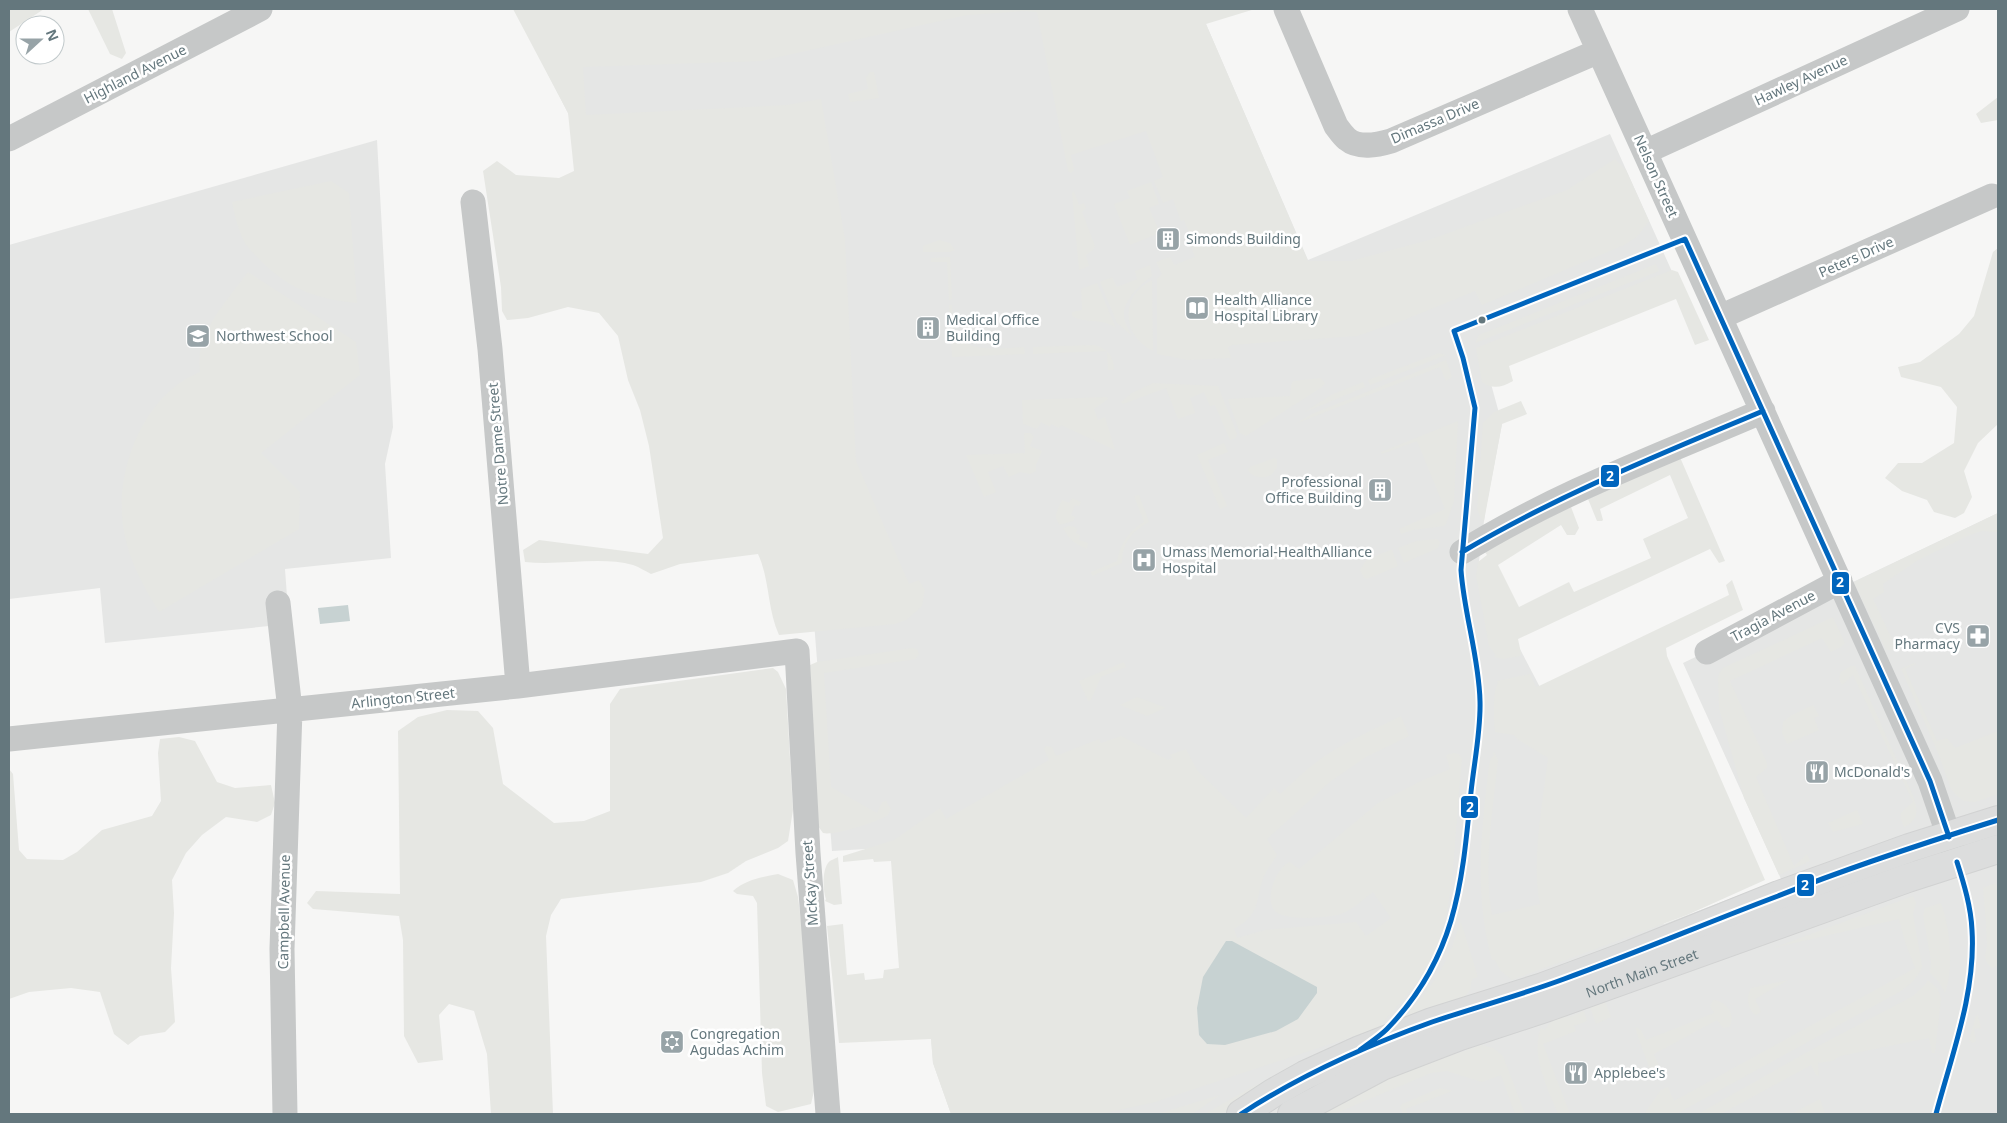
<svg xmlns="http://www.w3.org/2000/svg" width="2007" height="1123" font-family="'Noto Sans',sans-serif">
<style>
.built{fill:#e5e6e5}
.green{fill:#e6e7e3}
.water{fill:#c7d2d2}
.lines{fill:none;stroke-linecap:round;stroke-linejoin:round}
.major-casing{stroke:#d1d2d2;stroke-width:30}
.minor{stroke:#c6c8c8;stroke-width:25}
.major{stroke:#dcdddd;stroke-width:28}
.bus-1-casing{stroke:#fff;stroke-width:9}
.bus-1{stroke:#0065bd;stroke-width:5}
.bus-dot{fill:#64777d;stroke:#fff;stroke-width:2}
.labels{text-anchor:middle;stroke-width:5;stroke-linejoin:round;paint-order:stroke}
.street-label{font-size:14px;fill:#64777d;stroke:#fff}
.poi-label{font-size:14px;fill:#64777d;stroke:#fff;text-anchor:start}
.line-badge{stroke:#fff;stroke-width:2}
.badge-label{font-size:14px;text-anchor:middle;font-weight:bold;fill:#fff}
</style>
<rect width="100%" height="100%" fill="#f6f6f5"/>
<path class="built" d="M537,9h556l113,15 102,236 302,-126 64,142 -192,75 20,73 -17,89 -7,56 186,355 117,-45 -98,-216 315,-150v601h-1047l-18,-51 -17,-217 -84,5 -54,-687 -178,11 -81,-157z
M377,140l16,287 -8,37 6,94 -106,11 4,55 -184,19 -5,-55 -91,11v-354z"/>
<path class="green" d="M9,9h35l-35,23z
M88,9h24l14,44 -4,6 -12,-5z
M513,9h742l-49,15 102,237h43l78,-21 138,-50 48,-31 11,11 23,51 -12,16 -13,8 -142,60 -7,-14 -71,29 -47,16 -125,9 -4,2 3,11 -43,2 -31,-6v-75l5,-5 -6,-12 14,-5 4,8 21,-8 -4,-10 3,-2 -10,-25 -3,1 -8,-22 -10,4 -9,-22 9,-4 -17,-46 -75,24 3,15 -3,3 -3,-2 -31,-159 -13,-1 -57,4 -206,46 -178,6 3,48 201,-10 34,-6 24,140 11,222 53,123 10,-4 6,10 -3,16 -16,14 -11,4 -116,11c-12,-26 -9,-55 -21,-81l-78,10 -29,10c-6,-3 -12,-7 -18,-9 -33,-9 -73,1 -108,-3l-2,-12 16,-10 109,14 15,-16 -14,-92 -9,-36 -12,-30 -10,-44 -19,-23 -31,-6 -40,11 -21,2 -5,-9 -1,-24 -18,-116 14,-10 19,14 43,3 15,-7 -6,-58z
M870,72h4l5,26 -29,4 -2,-8 20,-5 -2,-11z
M1998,97v23l-17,3 -5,-9z
M331,181l18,12 8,110c-39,-4 -65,-12 -94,-40 -6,-6 -13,-13 -18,-20 -7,-13 -10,-27 -13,-41z
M1151,182l8,22 -10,4 11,25 -30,12 -16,-41 16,-6 -3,-7z
M1074,191l5,14 5,-2 2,5 -4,4 13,34 -2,4 -7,5 3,11 -10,4 -7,-77z
M939,240l11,3 5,7 -5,2h-27v-6z
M1998,248v176l-20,19 -14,28 8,26 -8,16 -9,5 -21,-6 -7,-12 -25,-9 -17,-13 13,-15h24l32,-20 3,-36 -16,-20 -40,-10 -3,-10 22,-5 39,-28 15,-18 19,-64z
M950,257l2,42 -3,1 -2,-38h-16v-4z
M1656,264l3,7 -184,72 4,-8z
M1150,265l2,11c-12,9 -30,25 -28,41 1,7 5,13 8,19l-15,-13 -17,-41 12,-5 5,10 20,-8 -2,-8z
M1672,270l6,2 31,68 -14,5 -19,-46 -167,67 4,15c-10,6 -21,9 -31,1l-6,-34z
M248,272l108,70 4,33 -99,78 39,39 -1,37 -140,83c-15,-25 -30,-51 -35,-80 -11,-58 18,-137 76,-160 -6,-38 27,-71 48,-100z
M1152,280l1,71c-32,-15 -33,-56 -1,-71z
M1097,283l19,45c-15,-11 -32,-4 -44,-12v-4l10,-2 -1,-21z
M949,305h3c1,9 -1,19 3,27 9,22 50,16 69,15l1,7 -73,3z
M1094,345c13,3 20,11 20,25h-6l-1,-19 -74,3v-7z
M1439,353l7,2 -76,30 -2,-5z
M1446,360l6,17 -6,4 -6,-14 -145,57 17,-10z
M1320,378l5,5 -3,4 -76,49 -6,-3 -12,-34 62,-3 1,-11 2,-4z
M1363,382l2,5 -60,25 26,-17z
M1153,383l65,3 19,48 -1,4 -6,2 -15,-35 -5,1 -6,-14 -14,6 5,15 -17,6 -12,-31 -43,16 -2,-2 11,-9z
M1107,397l1,2 -14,10 4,11 7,-3 10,33 -54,-25 -2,3 -8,-4 -1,3 -9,-5 -4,7 -14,-5 -1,-24z
M1521,401l6,13 -25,10 -18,97 -3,-2 -4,-10 6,-86 11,-11z
M1458,421l-4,80 -8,23 -2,2 -31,4 -12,4 -2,-5 46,-20 -28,-68 -35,13 -1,-2z
M1024,433h6l4,3 -4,10 12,5 -6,14v6l-6,3 -10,-2 -11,5 -6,-11 -15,6 8,20 -12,5 -18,-42 59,-2z
M1224,443l4,9 -20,8 19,46 -7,3 -23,-54z
M1679,455l46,106 -6,2 -9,-14 -192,90 3,14 -1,3 -16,3 -10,-2 2,-2 -7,-9 -13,-71 2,-13 9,-7 -2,-3 19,-13 67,-32 8,21 -4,7h-8l-6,-10 -63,40 21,42 50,-25 5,10 77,-34 -8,-19 45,-21 -18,-43 -70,34 3,11 -1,1h-5l-9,-22z
M1274,458l3,1v9l-6,7c-8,4 -18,3 -23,-5l2,-3z
M1139,495l10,27c-17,9 -27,21 -27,41l-30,13 -1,-4 26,-11c3,-16 12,-31 27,-39l-10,-26z
M1072,498l9,4 -2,4 -4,-1 -4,10 4,2 -2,4 -13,4c-8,-8 -2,-16 2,-25l7,3z
M1998,513l-1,19 -16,-1 -11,4 -52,25 -35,24 1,8 -11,7 23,48 -2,3h-8l-32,-68z
M1069,526l6,1 2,3 -1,3 4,2 -1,5 9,3 -1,6c-13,-6 -18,-9 -24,-21z
M1437,539l3,3 -2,6 -34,15 -6,-15 18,-7z
M1390,550h2l6,16 -31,13 -3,-1 -4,-8 6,-10z
M1732,580l11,30 -77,38 1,8 98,224 -78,35 -175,65 -11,-9 -6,-11h-3c-18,-64 -11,-128 -3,-194l2,-8 3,-2 -1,-3 1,-1 4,8c-5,50 -15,105 -6,155l48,-11c-9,-41 3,-104 8,-146l-31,-19 -3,-4 -19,-3c-1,-11 -3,-39 3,-49l-1,-2 33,-7 6,13 3,-1 190,-91 -3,-10z
M1833,617l12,26 -4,4 -10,5 -9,-14 -92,43 37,82v5l-11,9 38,89 13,-12 3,7 -31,14 -35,-77 -25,-90 -1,-29 1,-5 4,-6z
M912,648l5,1 2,5 -3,5 -92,14 7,114 46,26 5,-11 4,-1 5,8 -3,6c-10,7 -54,21 -65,18l-5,-7 -8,-161 7,-3z
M1124,662l2,5 -25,10 -10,23 -3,1 -9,-20z
M1914,663l2,1 -11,5 32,72 10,-3 8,10 43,-17v63l-23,8 -11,-1 -7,-5 -6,-7 -12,-34 -38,-86z
M1851,666h4l58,130c5,14 6,24 -9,31 -7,-16 -3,-14 9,-25l-60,-127 -11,10 -3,-6 2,-7z
M773,668l5,4 8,17 7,121 -5,31 -10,7 -32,13 -18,12 -27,9 -140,17 -10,16 -5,21 7,178h-62l-4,-60 -13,-43 -25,-7 -10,11 4,45 -25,3 -14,-27 -1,-96 -4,-24 -86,-7 -6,-6 9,-12 84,3 -2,-163 20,-14 29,-7 31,1 15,17 10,56 51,39 30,-2 26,-10v-107l10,-15z
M1137,697l27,10 1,1 -18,8 -27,-11z
M1813,705l6,11 -5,2 5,12 -32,14 -5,-11 1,-11 7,-6z
M1401,716l8,20 -43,21 -35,24 -64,58 10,16c-3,6 -8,11 -11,17 -13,26 -1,39 -32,57l3,9 28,-8 91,-8 10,14 25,-18 -18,-26c-9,7 -21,18 -32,22 -14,4 -54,7 -65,-2 -13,-11 0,-45 14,-50l9,7 79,-66 45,-23 27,-11 -4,-14 8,-2 5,1 3,5c-3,29 -5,58 -7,87 -4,40 -6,79 -25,115 -14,25 -33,47 -54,68l-221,73 -54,12h-150l-18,-51 -2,-24 -92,4 -12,-117 16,-2 4,51 17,-2 1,7 18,-2 1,-8 15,-2 -8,-107 -17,1 -1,-3 -30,3v-6l51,-16 46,-32 6,11 103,-59 -5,-11 2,-3 6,1 4,9 43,-17 2,4 20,-7 47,24 4,-2 -2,-3 16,-6 11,21 49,48 28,-30 6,6c16,-14 30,-29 48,-40 23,-15 49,-26 73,-38z
M179,737l16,4 22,41 18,6 36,-3 4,18 -4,12 -14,7 -31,-5 -24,18 -16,18 -14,27 2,33 -3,55 4,54 -10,10 -25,4 -12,9 -14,-11 -14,-42 -29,-4 -42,4 -20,7v-230l4,5 6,76 8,9 36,1 14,-8 25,-22 50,-14 9,-15 -3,-48 2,-14z
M1857,810l6,14 -30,8 -5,-9z
M838,857l4,47 -8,1 -9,-4 1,-2c-3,-8 -4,-28 2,-36 2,-3 7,-4 10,-6z
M778,874l15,6 5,17 11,88 5,106 -3,13 -33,8 -12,-6 -4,-33 -5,-170 -4,-7 -16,-2 -4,-3c12,-11 29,-14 45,-17z
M1995,883l3,4v79l-6,2 -5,-5 -2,-6 2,-11 -1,-23 -3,-35z
M1913,896l3,7 -3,11 9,52c-3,12 -12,18 -21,25l-225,123h-32l17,-24 7,-3 6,14 241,-133 -10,-26 -6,-23 -126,29z
M1941,903c9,24 13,66 4,90l-6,-11 -9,-9 1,-12 -8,-46 2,-7z
M1461,922l17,55 -6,2 -2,11 -5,6 -64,24c27,-26 50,-59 58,-96z
M1788,980l-33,19 6,13 -5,3c-9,-5 -10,-18 -5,-27z
M1928,980l9,8 4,10 -6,55h-3l-3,-15 -89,18 -8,5 -14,2 1,13 -3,-1 -5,-10 -90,49h-23l111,-63 104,-55 12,-11z
M1604,998l7,19 -15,7 -7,-20z
M1713,1000c13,1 24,15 16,27l-6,1 -6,-8 -63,34 7,17 -4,4h-5l-16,-44v-4l5,3 5,10 68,-27 -4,-7z
M1584,1011l3,10 -13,5 2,5 -33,13 27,70h-12c-10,-25 -28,-59 -17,-86l4,2 9,-12 11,-5 2,5z
M1978,1015l3,13 -7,1 2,12 -3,2 -4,-3 7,-24z
M1481,1045l12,3 10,8 22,58h-10l-14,-39 -19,7 -35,-11 -16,2 -97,41h-20l80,-38z
M1274,1077l-52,37h-17l47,-27z
M1440,1088l12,3 -46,18 2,5h-5l-3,-7 2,-3z
M1220,1095l-28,19h-35z
M1820,1099l5,15h-4l-1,-2 -29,2z"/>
<path class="water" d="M348,605l2,16 -30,3 -2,-16z
M1226,941h6l85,46v6l-19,26 -22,12 -51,14 -18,-1 -8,-9 -2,-27 6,-31z"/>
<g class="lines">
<defs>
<g id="major">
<path d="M1241,1114l32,-21 32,-18 55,-25 72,-28 111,-35 89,-33 147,-59 130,-47 89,-28"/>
<path id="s1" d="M1292,1114l90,-48 78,-30 88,-29 360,-129 90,-29"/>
</g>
</defs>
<use href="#major" class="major-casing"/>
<path class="minor" d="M1286,9l50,117c3,4 7,10 11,13 12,10 30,6 44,2l208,-90
M1580,9l350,772 25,73
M9,139l251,-130
M1645,152l312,-143
M473,202l17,147 28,337
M1720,317l272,-121
M1462,552c95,-59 199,-97 301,-141
M278,603l12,107 -8,239 3,165
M1707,652l133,-71
M9,739l509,-53 279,-35 11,202 20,261"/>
<use href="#major" class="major"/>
<defs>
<path id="bus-1" d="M1462,552c96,-57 199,-98 301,-141
M1360,1050c9,-7 19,-13 27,-21 69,-71 75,-144 84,-237 3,-29 10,-62 9,-91 -1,-44 -16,-87 -19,-131l14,-162 -12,-50 -9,-27 231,-92 245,542 19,56
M1241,1114c60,-39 124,-68 191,-92 44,-15 89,-27 132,-43 72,-26 142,-56 214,-83 72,-29 146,-53 220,-76
M1936,1114c16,-60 40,-122 36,-184 -1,-23 -8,-46 -15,-68"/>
</defs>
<use href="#bus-1" class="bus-1-casing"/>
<use href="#bus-1" class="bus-1"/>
</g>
<defs>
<symbol id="building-square" viewBox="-11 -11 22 22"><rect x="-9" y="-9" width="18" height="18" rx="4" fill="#97a3a7" stroke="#fff"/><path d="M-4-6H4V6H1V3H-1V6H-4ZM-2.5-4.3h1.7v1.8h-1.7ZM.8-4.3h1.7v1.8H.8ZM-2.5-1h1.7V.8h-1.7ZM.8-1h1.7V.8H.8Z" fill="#fff"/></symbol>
<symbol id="library-square" viewBox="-11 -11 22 22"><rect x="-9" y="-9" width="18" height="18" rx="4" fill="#97a3a7" stroke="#fff"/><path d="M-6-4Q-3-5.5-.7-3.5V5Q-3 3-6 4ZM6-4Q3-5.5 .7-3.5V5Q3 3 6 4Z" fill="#fff"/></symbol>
<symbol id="school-square" viewBox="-11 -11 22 22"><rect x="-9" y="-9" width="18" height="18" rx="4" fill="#97a3a7" stroke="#fff"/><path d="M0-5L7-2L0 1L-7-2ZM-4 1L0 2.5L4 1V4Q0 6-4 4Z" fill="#fff"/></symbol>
<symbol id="hospital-square" viewBox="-11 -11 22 22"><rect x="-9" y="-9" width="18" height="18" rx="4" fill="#97a3a7" stroke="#fff"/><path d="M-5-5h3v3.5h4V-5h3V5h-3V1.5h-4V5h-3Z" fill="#fff"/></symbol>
<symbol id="pharmacy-square" viewBox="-11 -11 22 22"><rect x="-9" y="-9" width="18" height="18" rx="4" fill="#97a3a7" stroke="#fff"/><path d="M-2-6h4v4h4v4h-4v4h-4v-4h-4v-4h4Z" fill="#fff"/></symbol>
<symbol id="restaurant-square" viewBox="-11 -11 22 22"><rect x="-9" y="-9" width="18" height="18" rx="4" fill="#97a3a7" stroke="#fff"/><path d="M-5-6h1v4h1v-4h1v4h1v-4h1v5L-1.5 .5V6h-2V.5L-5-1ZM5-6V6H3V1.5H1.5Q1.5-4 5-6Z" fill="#fff"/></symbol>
<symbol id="synagogue-square" viewBox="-11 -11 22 22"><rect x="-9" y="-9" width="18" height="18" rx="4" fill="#97a3a7" stroke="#fff"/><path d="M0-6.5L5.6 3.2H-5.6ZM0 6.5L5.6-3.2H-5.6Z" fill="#fff"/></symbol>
</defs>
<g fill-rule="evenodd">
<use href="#building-square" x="1154" y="225" width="28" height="28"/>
<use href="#library-square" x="1183" y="294" width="28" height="28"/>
<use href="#building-square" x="914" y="314" width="28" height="28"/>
<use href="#school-square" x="184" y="322" width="28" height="28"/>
<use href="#building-square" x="1366" y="476" width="28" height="28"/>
<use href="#hospital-square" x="1130" y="546" width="28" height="28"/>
<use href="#pharmacy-square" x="1964" y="622" width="28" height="28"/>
<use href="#restaurant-square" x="1803" y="758" width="28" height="28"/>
<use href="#synagogue-square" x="658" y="1028" width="28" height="28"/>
<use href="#restaurant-square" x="1562" y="1059" width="28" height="28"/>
</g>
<circle class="bus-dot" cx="1482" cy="320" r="4.5"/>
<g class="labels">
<g class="street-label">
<text transform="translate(135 74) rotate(-27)" y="5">Highland Avenue</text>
<text transform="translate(1801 80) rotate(-25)" y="5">Hawley Avenue</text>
<text transform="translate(1435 121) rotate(-23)" y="5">Dimassa Drive</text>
<text transform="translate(1656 176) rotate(66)" y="5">Nelson Street</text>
<text transform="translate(1856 257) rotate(-24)" y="5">Peters Drive</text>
<text transform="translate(498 444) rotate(-95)" y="5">Notre Dame Street</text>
<text transform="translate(1773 616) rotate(-28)" y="5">Tragia Avenue</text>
<text transform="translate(403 698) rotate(-6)" y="5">Arlington Street</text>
<text transform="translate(810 883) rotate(-94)" y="5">McKay Street</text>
<text transform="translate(284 912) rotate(-89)" y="5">Campbell Avenue</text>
<text dy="5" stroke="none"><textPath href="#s1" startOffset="378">North Main Street</textPath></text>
</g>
<g class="poi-label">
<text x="1186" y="244">Simonds Building</text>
<text x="1214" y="305">Health Alliance<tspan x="1214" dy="16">Hospital Library</tspan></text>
<text x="946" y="325">Medical Office<tspan x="946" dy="16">Building</tspan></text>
<text x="216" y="341">Northwest School</text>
<text x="1362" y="487" text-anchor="end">Professional<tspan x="1362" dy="16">Office Building</tspan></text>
<text x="1162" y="557">Umass Memorial-HealthAlliance<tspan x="1162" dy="16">Hospital</tspan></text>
<text x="1960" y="633" text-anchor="end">CVS<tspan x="1960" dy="16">Pharmacy</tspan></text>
<text x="1834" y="777">McDonald's</text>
<text x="690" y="1039">Congregation<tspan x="690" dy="16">Agudas Achim</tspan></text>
<text x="1594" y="1078">Applebee's</text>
</g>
</g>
<g class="line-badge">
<rect x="1600" y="464" width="20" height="24" rx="5" fill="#0065bd"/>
<rect x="1831" y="571" width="19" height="24" rx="5" fill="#0065bd"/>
<rect x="1460" y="795" width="19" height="24" rx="5" fill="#0065bd"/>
<rect x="1796" y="873" width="19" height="24" rx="5" fill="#0065bd"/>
</g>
<g class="badge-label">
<text x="1610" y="481">2</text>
<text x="1840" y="587">2</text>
<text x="1470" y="812">2</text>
<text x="1805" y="890">2</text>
</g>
<rect width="2007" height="1123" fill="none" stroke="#64777d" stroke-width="20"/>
<g transform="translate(40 40) rotate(69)"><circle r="24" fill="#ffffff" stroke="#c1c9cb"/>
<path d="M0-4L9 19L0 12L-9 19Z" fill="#97a3a7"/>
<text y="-8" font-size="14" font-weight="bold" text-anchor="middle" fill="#64777d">N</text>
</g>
</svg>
